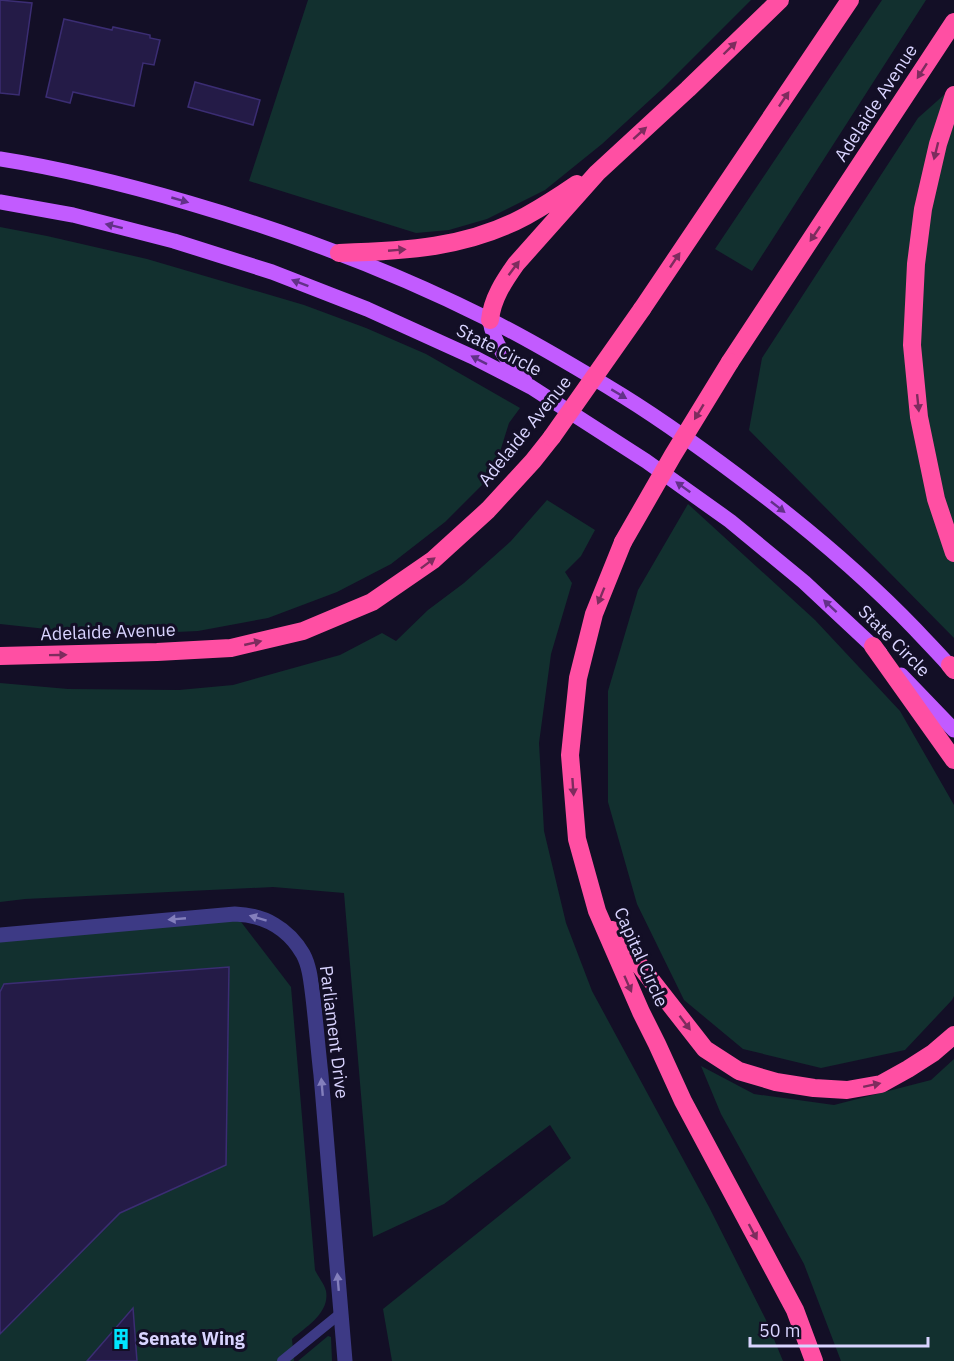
<svg xmlns="http://www.w3.org/2000/svg" width="954" height="1361" font-family="'IBM Plex Sans',sans-serif">
<style>
.green{fill:#12302f}
.building{fill:#241b47;stroke:#3b2d73;stroke-width:1.5}
.lines{fill:none;stroke-linecap:round;stroke-linejoin:round}
.service{stroke:#3d3a85;stroke-width:10}
.minor{stroke:#3d3a85;stroke-width:15}
.primary{stroke:#c25bff;stroke-width:15}
.motorway{stroke:#ff4fa3;stroke-width:18}
.motorway-bridge{stroke:#ff4fa3;stroke-width:18}
.oneway{fill:#7d2c5e}
.oneway2{fill:#623188}
.oneway3{fill:#837fbc}
.labels{text-anchor:middle;stroke-width:6;stroke-linejoin:round;paint-order:stroke}
.street-label{font-size:18px;fill:#d9d4ff;stroke:#130f26}
.poi-label{font-size:18px;font-weight:bold;fill:#d9d4ff;stroke:#130f26;text-anchor:start}
</style>
<rect width="100%" height="100%" fill="#130f26"/>
<path class="green" d="M308,0h443l-88,88 -61,56 -57,46 -58,29 -38,11 -33,3 -167,-52z
M882,0h44l-174,271 -37,-22z
M954,86v552l-205,-208 13,-72 156,-240z
M0,227l47,9 100,23 157,46 62,23 60,26 94,54 -11,15 -16,51 -48,48 -54,42 -54,28 -69,26 -70,13 -66,3 -67,-3 -65,-7z
M547,500l48,30 -14,26 -16,16 7,11 -21,71 -12,89 5,88 22,92 26,68 117,216 57,113 17,41h-391l-9,-52 188,-151 -21,-33 -106,79 -71,33 -29,-344 -71,-6 -248,12 -25,3v-219l68,6 111,1 54,-5 107,-30 42,-22 14,8 32,-31 36,-27 47,-42z
M688,504l127,116 85,91 54,94v191l-2,4 -47,50 -84,18 -78,-19 -59,-49 -47,-96 -29,-102v-111l30,-101z
M235,914l56,73 24,283c3,7 9,13 11,21 4,22 -20,36 -34,48l2,22h-294v-421z
M954,1059v302h-113l-37,-97 -83,-150 -20,-48 53,28 80,11 97,-25z
M328,1336l3,1 1,24h-34z"/>
<path class="building" d="M0,0l32,3 -13,92 -19,-2z
M64,19l48,11 1,-3 37,8v3l10,2 -6,25 -11,-2 -9,43 -61,-14 -3,11 -24,-6z
M195,82l65,18 -7,25 -65,-18z
M229,967l-3,198 -106,48 -120,121v-342l4,-8z
M133,1308l4,53h-50z"/>
<g class="lines">
<path class="service" d="M282,1361l59,-48"/>
<path class="minor" d="M0,935l235,-21c29,1 53,14 68,40 7,13 8,29 10,44 3,25 5,51 8,77 8,95 16,191 24,286"/>
<path class="primary" d="M0,159c64,10 127,26 189,44 103,30 203,68 299,116 46,23 91,50 135,77 50,31 97,66 144,102 53,41 103,84 149,132 13,14 26,27 38,41
M0,202l73,13 101,26 98,31 95,37 108,49 56,29 115,74 84,60 74,61 76,71
M490,320c3,24 19,43 35,61
M901,675l53,55"/>
<path class="motorway" d="M954,95l-16,49 -15,65 -7,55 -4,81 7,72 17,82 18,54
M339,253c66,-2 128,-5 187,-37 18,-10 35,-21 51,-32
M642,309l208,-309
M490,320c2,-21 14,-39 26,-56l81,-91 91,-84 92,-89
M730,362l224,-340
M623,542l-29,72 -16,64 -8,77 7,84 20,72 44,101 16,32 26,57 112,209 19,51
M873,646l81,114
M0,656l157,-4 74,-4 72,-17 69,-29 61,-42 55,-50 45,-49 19,-24
M950,665l4,5
M612,930l93,119 34,22 37,11 38,6 33,2 34,-6 27,-15 25,-16 21,-18"/>
<path class="motorway-bridge" d="M552,437l90,-128
M623,542l50,-87 57,-93"/>
</g>
<defs><path id="oneway-solid" d="M-6-.8H1V-3.2L6.5 0L1 3.2V.8H-6Z" transform="scale(1.5)"/></defs>
<g class="oneway">
<use href="#oneway-solid" transform="translate(730 48) rotate(-44)"/>
<use href="#oneway-solid" transform="translate(922 71) rotate(123)"/>
<use href="#oneway-solid" transform="translate(784 99) rotate(-56)"/>
<use href="#oneway-solid" transform="translate(640 133) rotate(-42)"/>
<use href="#oneway-solid" transform="translate(936 151) rotate(104)"/>
<use href="#oneway-solid" transform="translate(815 234) rotate(124)"/>
<use href="#oneway-solid" transform="translate(397 250) rotate(-5)"/>
<use href="#oneway-solid" transform="translate(675 260) rotate(-56)"/>
<use href="#oneway-solid" transform="translate(514 268) rotate(-53)"/>
<use href="#oneway-solid" transform="translate(918 403) rotate(84)"/>
<use href="#oneway-solid" transform="translate(699 412) rotate(121)"/>
<use href="#oneway-solid" transform="translate(428 563) rotate(-37)"/>
<use href="#oneway-solid" transform="translate(601 596) rotate(112)"/>
<use href="#oneway-solid" transform="translate(253 643) rotate(-13)"/>
<use href="#oneway-solid" transform="translate(58 655) rotate(-1)"/>
<use href="#oneway-solid" transform="translate(573 787) rotate(86)"/>
<use href="#oneway-solid" transform="translate(628 984) rotate(66)"/>
<use href="#oneway-solid" transform="translate(685 1023) rotate(53)"/>
<use href="#oneway-solid" transform="translate(872 1085) rotate(-12)"/>
<use href="#oneway-solid" transform="translate(753 1232) rotate(62)"/>
</g>
<g class="oneway2">
<use href="#oneway-solid" transform="translate(180 200) rotate(16)"/>
<use href="#oneway-solid" transform="translate(114 226) rotate(-166)"/>
<use href="#oneway-solid" transform="translate(300 283) rotate(-159)"/>
<use href="#oneway-solid" transform="translate(479 360) rotate(-153)"/>
<use href="#oneway-solid" transform="translate(619 394) rotate(31)"/>
<use href="#oneway-solid" transform="translate(683 487) rotate(-144)"/>
<use href="#oneway-solid" transform="translate(778 507) rotate(38)"/>
<use href="#oneway-solid" transform="translate(830 606) rotate(-137)"/>
</g>
<g class="oneway3">
<use href="#oneway-solid" transform="translate(258 918) rotate(-163)"/>
<use href="#oneway-solid" transform="translate(177 919) rotate(175)"/>
<use href="#oneway-solid" transform="translate(322 1087) rotate(-95)"/>
<use href="#oneway-solid" transform="translate(338 1282) rotate(-95)"/>
</g>
<defs>
<symbol id="building-bare" viewBox="-9 -9 18 18"><path d="M-4-6H4V6H1V3H-1V6H-4ZM-2.5-4.3h1.7v1.8h-1.7ZM.8-4.3h1.7v1.8H.8ZM-2.5-1h1.7V.8h-1.7ZM.8-1h1.7V.8H.8Z" fill="#00e5ff" stroke="#130f26" stroke-width="2.5" paint-order="stroke"/></symbol>
</defs>
<g fill-rule="evenodd">
<use href="#building-bare" x="106" y="1324" width="30" height="30"/>
</g>
<g class="labels">
<g class="street-label">
<text transform="translate(876 103) rotate(-57)" y="6">Adelaide Avenue</text>
<text transform="translate(499 350) rotate(27)" y="6">State Circle</text>
<text transform="translate(525 431) rotate(-51)" y="6">Adelaide Avenue</text>
<text transform="translate(108 632) rotate(-2)" y="6">Adelaide Avenue</text>
<text transform="translate(894 641) rotate(45)" y="6">State Circle</text>
<text transform="translate(641 957) rotate(66)" y="6">Capital Circle</text>
<text transform="translate(334 1032) rotate(83)" y="6">Parliament Drive</text>
</g>
<g class="poi-label">
<text x="138" y="1345">Senate Wing</text>
</g>
</g>
<path d="M750 1337v9h178v-9" fill="none" stroke="#d9d4ff" stroke-width="3"/>
<text x="759" y="1337" font-size="18" fill="#d9d4ff" stroke="#130f26" stroke-width="4.5" paint-order="stroke">50 m</text>
</svg>
